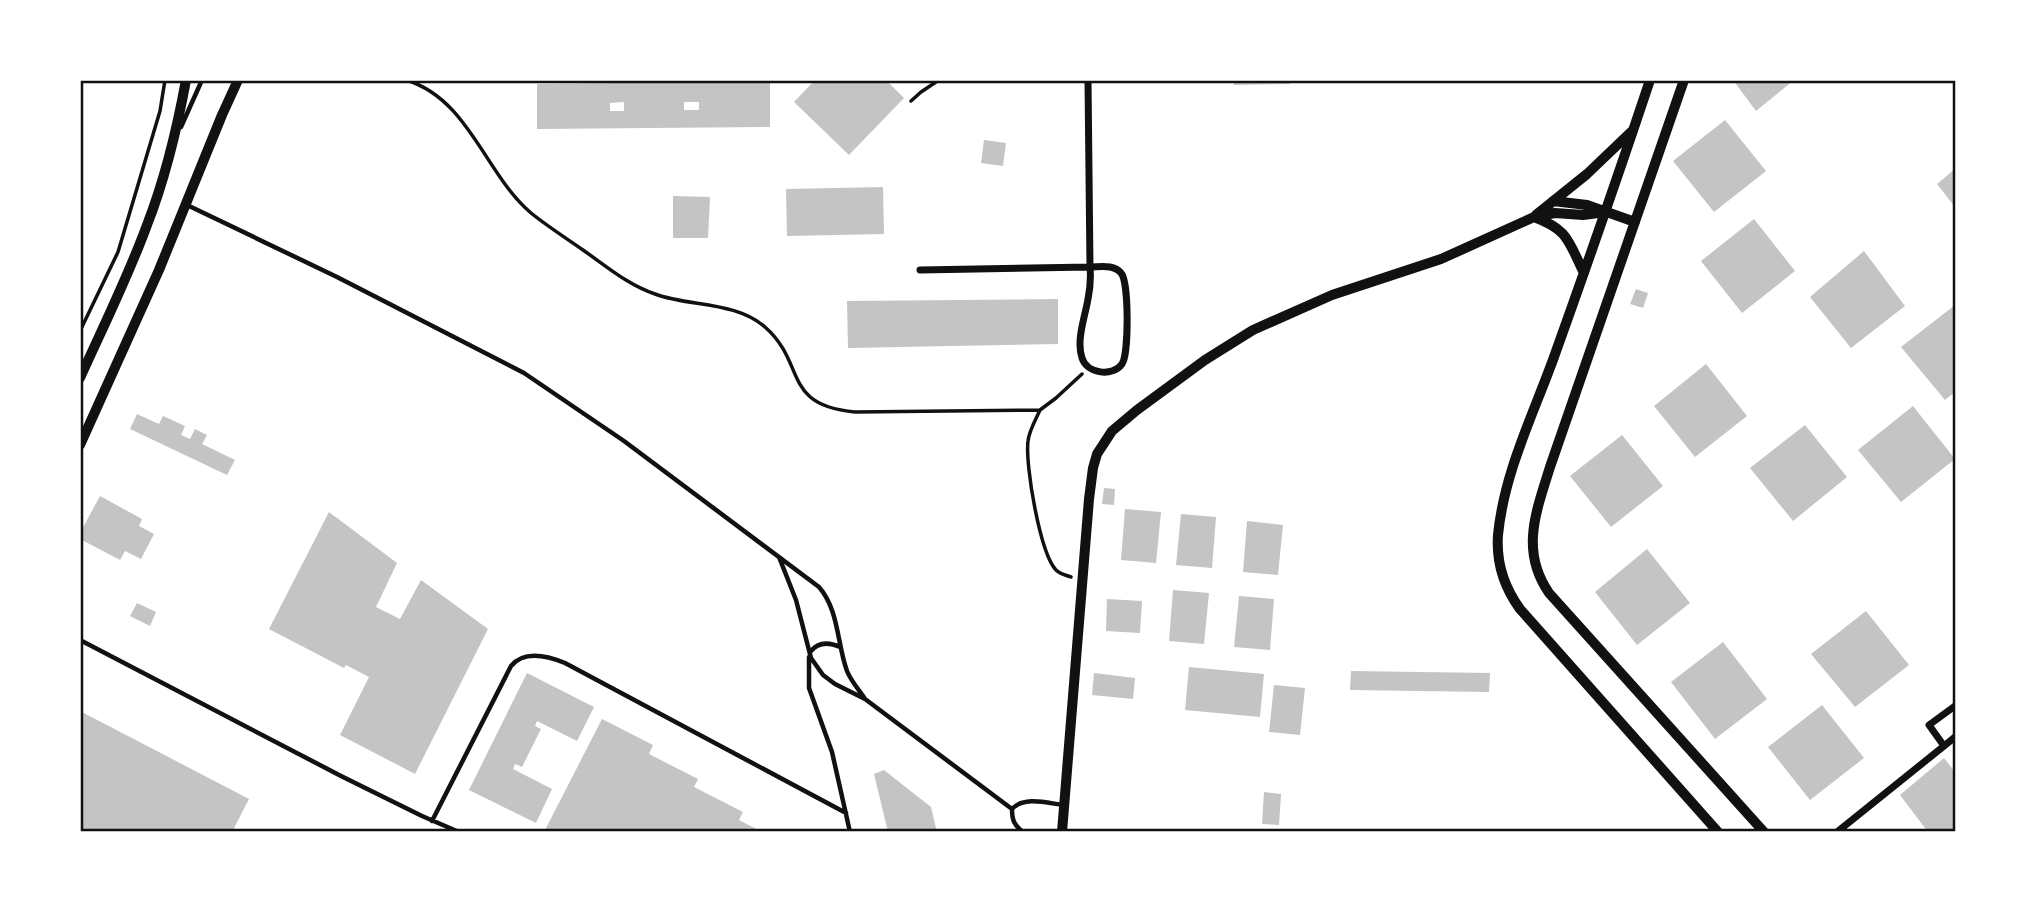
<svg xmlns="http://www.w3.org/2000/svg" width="2036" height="912" font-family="Inter,sans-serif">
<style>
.building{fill:#c4c4c4;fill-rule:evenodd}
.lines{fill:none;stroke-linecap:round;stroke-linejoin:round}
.path{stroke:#111;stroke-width:3.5}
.service{stroke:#111;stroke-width:4.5}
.minor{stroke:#111;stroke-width:7}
.tertiary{stroke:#111;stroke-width:10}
.neatline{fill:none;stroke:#111;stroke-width:2.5}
</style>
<rect width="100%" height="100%" fill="#fff"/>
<path class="building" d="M815,80h71l18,18 -55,57 -55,-53z
M1234,80h56v4l-56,1z
M1733,80h61l-38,31z
M770,81v46l-233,2v-45zM624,102v9h-14v-8zM684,102h15v8h-15z
M1725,120l41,51 -52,41 -41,-51z
M984,140l22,3 -3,23 -22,-3z
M1955,169v38l-18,-23z
M883,187l1,47 -97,2 -1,-47z
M673,196l37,1 -2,41h-35z
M1754,219l41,52 -53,42 -41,-52z
M1864,251l41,55 -54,42 -41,-51z
M1636,289l12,4 -5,15 -13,-4z
M1058,299v45l-210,4 -1,-47z
M1955,305v87l-10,8 -44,-53z
M1706,364l41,52 -52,41 -41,-51z
M1913,406l42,53 -54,43 -43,-52z
M137,414l22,10 4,-8 22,10 -4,9 9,4 5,-10 12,6 -5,9 33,16 -8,15 -97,-46z
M1805,425l42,52 -54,44 -43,-53z
M1622,435l41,51 -52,41 -41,-51z
M1104,488l11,1 -1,16 -12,-1z
M100,496l42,23 -3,7 15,8 -13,25 -16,-8 -5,9 -40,-21v-6z
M1125,509l36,3 -5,51 -35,-3z
M329,512l68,51 -21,44 24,12 21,-39 67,49 -73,145 -75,-39 29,-58 -23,-12 -2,3 -75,-39z
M1181,514l35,3 -4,51 -36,-3z
M1247,521l36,4 -5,50 -35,-3z
M1647,549l43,54 -53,42 -42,-53z
M1173,590l36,3 -5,51 -35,-3z
M1239,596l35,3 -4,51 -36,-3z
M1107,599l35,2 -2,32 -34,-2z
M137,603l19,9 -6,14 -20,-10z
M1866,611l43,54 -54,42 -44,-53z
M1723,642l44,57 -52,40 -44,-57z
M1189,667l75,7 -4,43 -75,-7z
M1351,671l139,2 -1,19 -139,-2z
M527,673l67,34 -17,34 -40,-20 -2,5 6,3 -19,38 -7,-3 -2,5 39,20 -16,34 -67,-33z
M1094,673l41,5 -2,21 -41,-4z
M1274,685l31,3 -5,47 -31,-3z
M1822,705l42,53 -54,42 -42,-53z
M80,711l169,88 -17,33h-152z
M602,719l51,26 -4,9 49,25 -4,8 49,25 -4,8 23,12h-218z
M1944,758l11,14v60h-27l-28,-37z
M884,770l47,37 6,25h-49l-14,-58z
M1264,792l17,2 -2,31 -17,-1z"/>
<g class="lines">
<path class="path" d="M406,80c63,19 79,94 125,133 16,13 35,25 52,37 23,16 45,35 72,44 35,13 80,7 110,33 42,37 16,78 90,85l185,-2 16,-12 26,-24
M911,101l10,-9 18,-12
M80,331l38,-79 42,-141 5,-31
M1040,410c-4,9 -11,21 -12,31 -3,24 12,112 28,129 4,4 9,5 15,7"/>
<path class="service" d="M181,127l21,-47
M187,205l150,72 187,96 100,68 195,146c20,23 18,57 28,84 4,10 12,19 18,28
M779,557l17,43 15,58 12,17 12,9 30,15 147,110
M80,640l261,136 81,40 37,16
M810,652c8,-10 19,-10 30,-5
M809,657v31l23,64 18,80
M432,821l79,-155c13,-16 37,-10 54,-3l281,150
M1023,832c-9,-7 -11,-12 -11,-23 12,-13 35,-6 51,-4"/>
<path class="minor" d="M1090,267c10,0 24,-3 31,6 8,8 8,81 1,91 -9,13 -35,10 -40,-6 -6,-18 3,-41 6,-59 2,-10 3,-21 2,-32z
M920,270l170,-3 -2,-187
M1955,706l-26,19 15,21 11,-9
M1837,832l107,-86"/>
<path class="tertiary" d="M1650,80c-31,93 -63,185 -96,277 -21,58 -50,116 -56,178 -2,28 6,52 22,74l198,223
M1684,80l-134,387c-14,45 -30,84 -1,126l215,239
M1553,201l34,4 48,17
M1536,215l51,-41 45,-43
M1534,217c35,13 34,24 50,56
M80,378c23,-51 48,-101 67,-153 18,-46 30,-96 39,-145
M80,445l79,-175 63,-155 16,-35
M1062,832l27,-333 4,-31 4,-14 15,-23 25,-21 68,-50 48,-30 79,-35 109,-36 93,-42 21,-4 28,2 23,-3"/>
</g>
<rect width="2036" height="912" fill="none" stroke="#ffffff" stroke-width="164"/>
<rect x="82" y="82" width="1872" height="748" class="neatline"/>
</svg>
